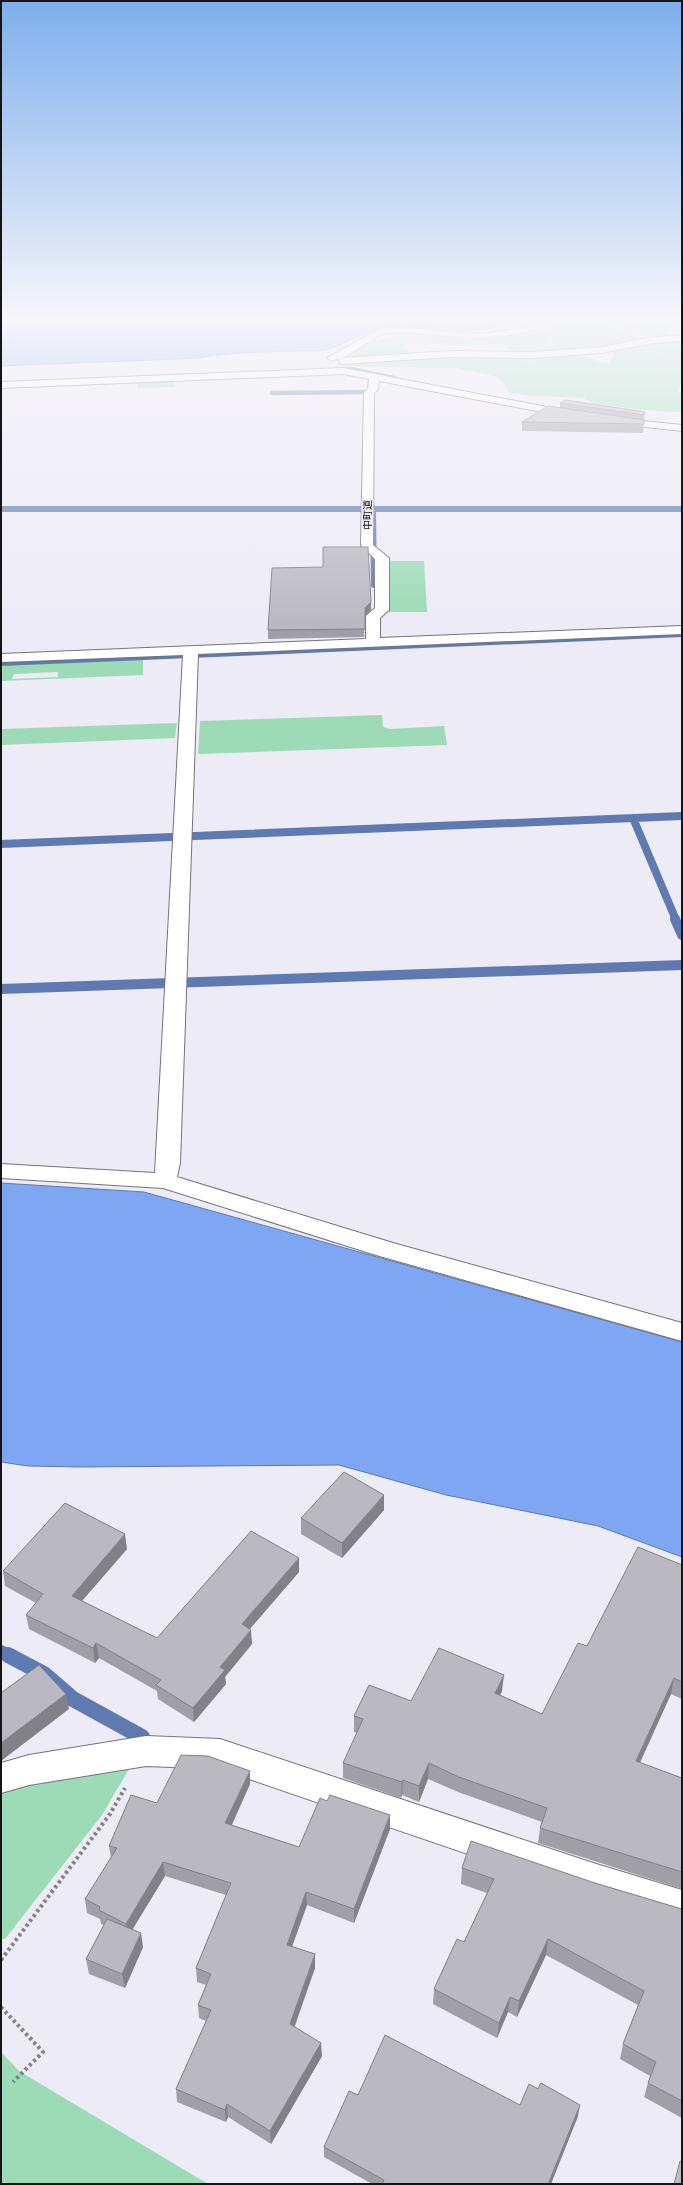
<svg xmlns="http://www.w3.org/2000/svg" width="683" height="2185" font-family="'PT Sans','Noto Sans JP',sans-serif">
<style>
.green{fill:#9ddbb7;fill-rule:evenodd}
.water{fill:#7fa6f2;stroke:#5f7ab1}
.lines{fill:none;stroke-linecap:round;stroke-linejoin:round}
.stream-far5{stroke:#5f7ab1;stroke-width:4.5}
.stream-far4{stroke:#5f7ab1;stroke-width:6}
.stream-far3{stroke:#5f7ab1;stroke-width:8}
.stream-far2{stroke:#5f7ab1;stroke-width:10}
.stream-far1{stroke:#5f7ab1;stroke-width:12}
.stream{stroke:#5f7ab1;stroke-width:16}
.minor-casing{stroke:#75747c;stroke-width:2}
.path{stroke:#838289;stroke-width:4;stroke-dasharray:3 3;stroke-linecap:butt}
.minor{fill:#fff;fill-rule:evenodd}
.wall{fill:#a09ea6}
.shaded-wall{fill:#828187}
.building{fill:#bab8c1;stroke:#828187}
.labels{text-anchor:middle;stroke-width:3;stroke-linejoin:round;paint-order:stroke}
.far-street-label{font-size:10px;fill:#151518;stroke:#edebf5}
</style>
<rect width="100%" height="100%" fill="#edebf5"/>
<path class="green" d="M606,319h28l48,5v7h-15l2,7c-11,1 -24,5 -31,-7l-29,-6 37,15 -48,9h-37l-11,-6 6,-7 -9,7 9,6v3l-42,1 -4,-5 -11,-4 -38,1 -54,-3 -4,5 7,5 12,3 -79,5 19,-12 14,-7 22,-4 49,-1 29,3 51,-4 48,-14z
M682,340v20l-33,-10 33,11v23l-2,1 -2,6 4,1v20l-41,-2 -48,-7 -10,-5 -52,-2 -23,-4 -1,-5 -9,-10 -42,-9 -90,-1 -33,-2 103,-9 86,-1 7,3 -7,2 35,8 -32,-8c20,-3 44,-6 65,-2 7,2 10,5 18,5l2,3 -21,4 23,-4 -3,-4 5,-5 -2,-6 23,-6 40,-4 -15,5z
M172,379l3,8 -37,1 -2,-8z
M388,561h36l3,51h-40z
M143,659v16l-142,6v-17zM58,672v5l-46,2 2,-5z
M382,715l1,12 7,2 54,-3 3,19 -249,9 2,-33z
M177,723l-2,15 -174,7v-16z
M132,1764l-30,51 -97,124h-4v-149z
M1,2052l18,19 189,113h-207z"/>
<path class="water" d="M1,319h518c-45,22 -91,3 -138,10 -19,3 -35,16 -54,20 -10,3 -22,1 -33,2 -31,1 -63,1 -94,7l-199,8z
M1,1183l143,9 538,150v215l-84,-31 -152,-31 -107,-30 -259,2 -52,-1 -27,-4z"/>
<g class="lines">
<path class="stream-far5" d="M337,369h14l43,9
M272,393l94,-1"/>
<path class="stream-far4" d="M373,508l1,77
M1,509h681
M1,663l681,-29"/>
<path class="stream-far3" d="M633,818l43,102
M1,844l681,-28"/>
<path class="stream-far2" d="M675,919l7,16
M1,989l681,-24"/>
<path class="stream-far1" d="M1,1651l9,5"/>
<path class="stream" d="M8,1655l36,19 29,25 69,38"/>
<defs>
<path id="minor" d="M559,319h16l-51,14 -34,5h-24l-63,-6 -21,2 -39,24 107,-7 82,1 70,-5 45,-9 35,-3v6l-35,3 -45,9 -70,5 -82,-1 -107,7 -3,-1 -1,-4 -7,2 -5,-3 53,-29 23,-2 63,6h24l34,-5z
M639,319l43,1v6l-38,-4z
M343,368l230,44 5,3 -5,3 -194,-37 -1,8 -4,5 -1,151 16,13v52l-9,8v20l302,-12v8l-484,20 -18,509 -3,14 216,66 289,80v18l-306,-86 -213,-67 -162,-10v-14l154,9 28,-518 -182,7v-8l365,-15v-23l9,-8v-49l-14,-14 3,-152 4,-5 1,-9 -26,-5 -342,14v-6z
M613,418l69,7v6l-73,-8 -1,-2z
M146,1736l74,3 373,124 89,27v34l-89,-27 -373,-128 -74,-3 -117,19 -28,8v-30l28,-8z"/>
</defs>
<use href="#minor" class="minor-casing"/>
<path class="path" d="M1,1960l109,-146 15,-26
M1,2007l42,45 -30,30"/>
<use href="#minor" class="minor"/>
</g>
<path class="wall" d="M560,403l85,9 -2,21 -121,-2v-9l38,-14z
M371,610l-6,6 -1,21 -96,2v-9z
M384,1495v15l-42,48 -41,-24v-16z
M127,1549l-45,52 75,37 142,-66 -49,57 2,15 -27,33 1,7 -32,38 -36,-23 -1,-8 -58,-33 -4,5 -66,-34 -3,-14 10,-12 -31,-17 -2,-15z
M682,1565v134l-11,-5 -31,69 42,15v111l-144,-46 2,-15 2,-6 -84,-30 -30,-13 -9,23 -17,-7 -1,3 -58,-20v-15l14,-30 -3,-1v-16l57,-15 91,-10 -2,4 42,19 45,-68z
M250,1771v13l-18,41 67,22 28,-46 63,14v14l-36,94 -47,-18 -15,41 23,22 -21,58 28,30 -51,88 -43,-27 -2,5 -49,-20 -1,-13 30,-68 -7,-3 -1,-13 8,-20 -9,-3 -1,-14 30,-73 -61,-19 -33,53 11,18 -18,41 -36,-14 -3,-15 18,-34 -3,-1 -1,-5 -13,-6 -2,-14 26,-41 -2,-12 48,-43z
M462,1868l133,15 87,26v209l-38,-21 6,-21 -30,-17 3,-15 15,-39 -92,-50 -29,62 -9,-5 -11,26 -64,-34 1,-15 30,-47 23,-49 -26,-9z
M358,2095l162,10 58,11 -27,67 2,1h-181l-48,-27v-10z"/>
<path class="shaded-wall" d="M371,602v8l-7,6 1,-8z
M384,1495v15l-42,48v-15z
M125,1534l2,15 -53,61 -2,-14z
M299,1558v14l-57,66v-14z
M251,1630l1,14 -27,33 1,7 -32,38 -1,-14 27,-41z
M96,1643l3,15 -4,5 -2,-15z
M504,1675l-2,16 -8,18 1,-16z
M674,1678l-3,16 -38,83 3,-16z
M66,1694l3,15 -68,52v-18z
M429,1763l-1,16 -9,23v-16z
M250,1771v13l-24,53 -1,-14z
M403,1780l-1,15 -1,3 1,-16z
M390,1815v14l-36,94v-14z
M163,1862l2,14 -37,61 -2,-13z
M306,1892l1,13 -19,53 -1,-13z
M141,1933l2,14 -18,41 -3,-14z
M548,1939l-2,16 -29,62 2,-16z
M315,1954v14l-24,69 -1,-13z
M510,1997l-2,15 -11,26 2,-15z
M321,2043l1,13 -51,88 -1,-13z
M227,2104l1,13 -2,5 -1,-12z
M580,2105l-2,11 -27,68 -2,-2z"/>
<path class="building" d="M566,400l79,12 -1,3 -84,-12z
M548,406l96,14v4l-122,-2z
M323,547h45l3,55 -6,6v21l-97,1 4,-62 51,-1z
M344,1472l40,23 -42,48 -41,-25z
M65,1503l60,31 -53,62 85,42 94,-107 48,27 -57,66 9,6 -31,37 5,3 -32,38 -37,-23 5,-5 -65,-37 -3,5 -67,-33 17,-21 -40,-23z
M638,1547l44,18v117l-8,-4 -38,83 46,17v94l-142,-44 7,-20 -88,-31 -30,-14 -10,23 -16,-6 -1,2 -59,-19 20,-44 -9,-3 15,-31 42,16 28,-53 65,27 -9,18 47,21 36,-71 9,3z
M39,1665l27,29 -65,49v-50z
M181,1755l27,1 42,15 -25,52 74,24 21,-49 7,3 3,-6 60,20 -36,94 -48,-17 -19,53 28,9 -25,70 31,19 -51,88 -43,-27 -2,6 -49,-21 35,-79 -13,-5 13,-31 -15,-6 35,-85 -68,-21 -37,62 -27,-14 1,-3 -15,-8 32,-51 -8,-2 22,-51 26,8z
M471,1841l124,42 87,26v192l-34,-18 8,-21 -33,-18 21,-53 -96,-52 -29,62 -9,-4 -11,26 -65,-34 23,-50 7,3 30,-63 -32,-11z
M107,1919l34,14 -19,41 -36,-15z
M385,2035l135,70 9,-21 9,5 3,-6 39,22 -31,77 4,2h-171l2,-4 -60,-33 25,-56 9,4z
M680,2161l2,1v22h-8z"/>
<linearGradient id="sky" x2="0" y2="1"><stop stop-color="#7eaeec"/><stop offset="0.51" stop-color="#f7f6fa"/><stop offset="1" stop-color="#f7f6fa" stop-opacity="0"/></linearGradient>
<rect width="683" height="625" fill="url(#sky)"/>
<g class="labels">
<g class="far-street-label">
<text transform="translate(367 515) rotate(-90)" y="4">中町道</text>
</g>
</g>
<rect width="683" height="2185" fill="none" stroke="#151518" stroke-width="4"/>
</svg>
